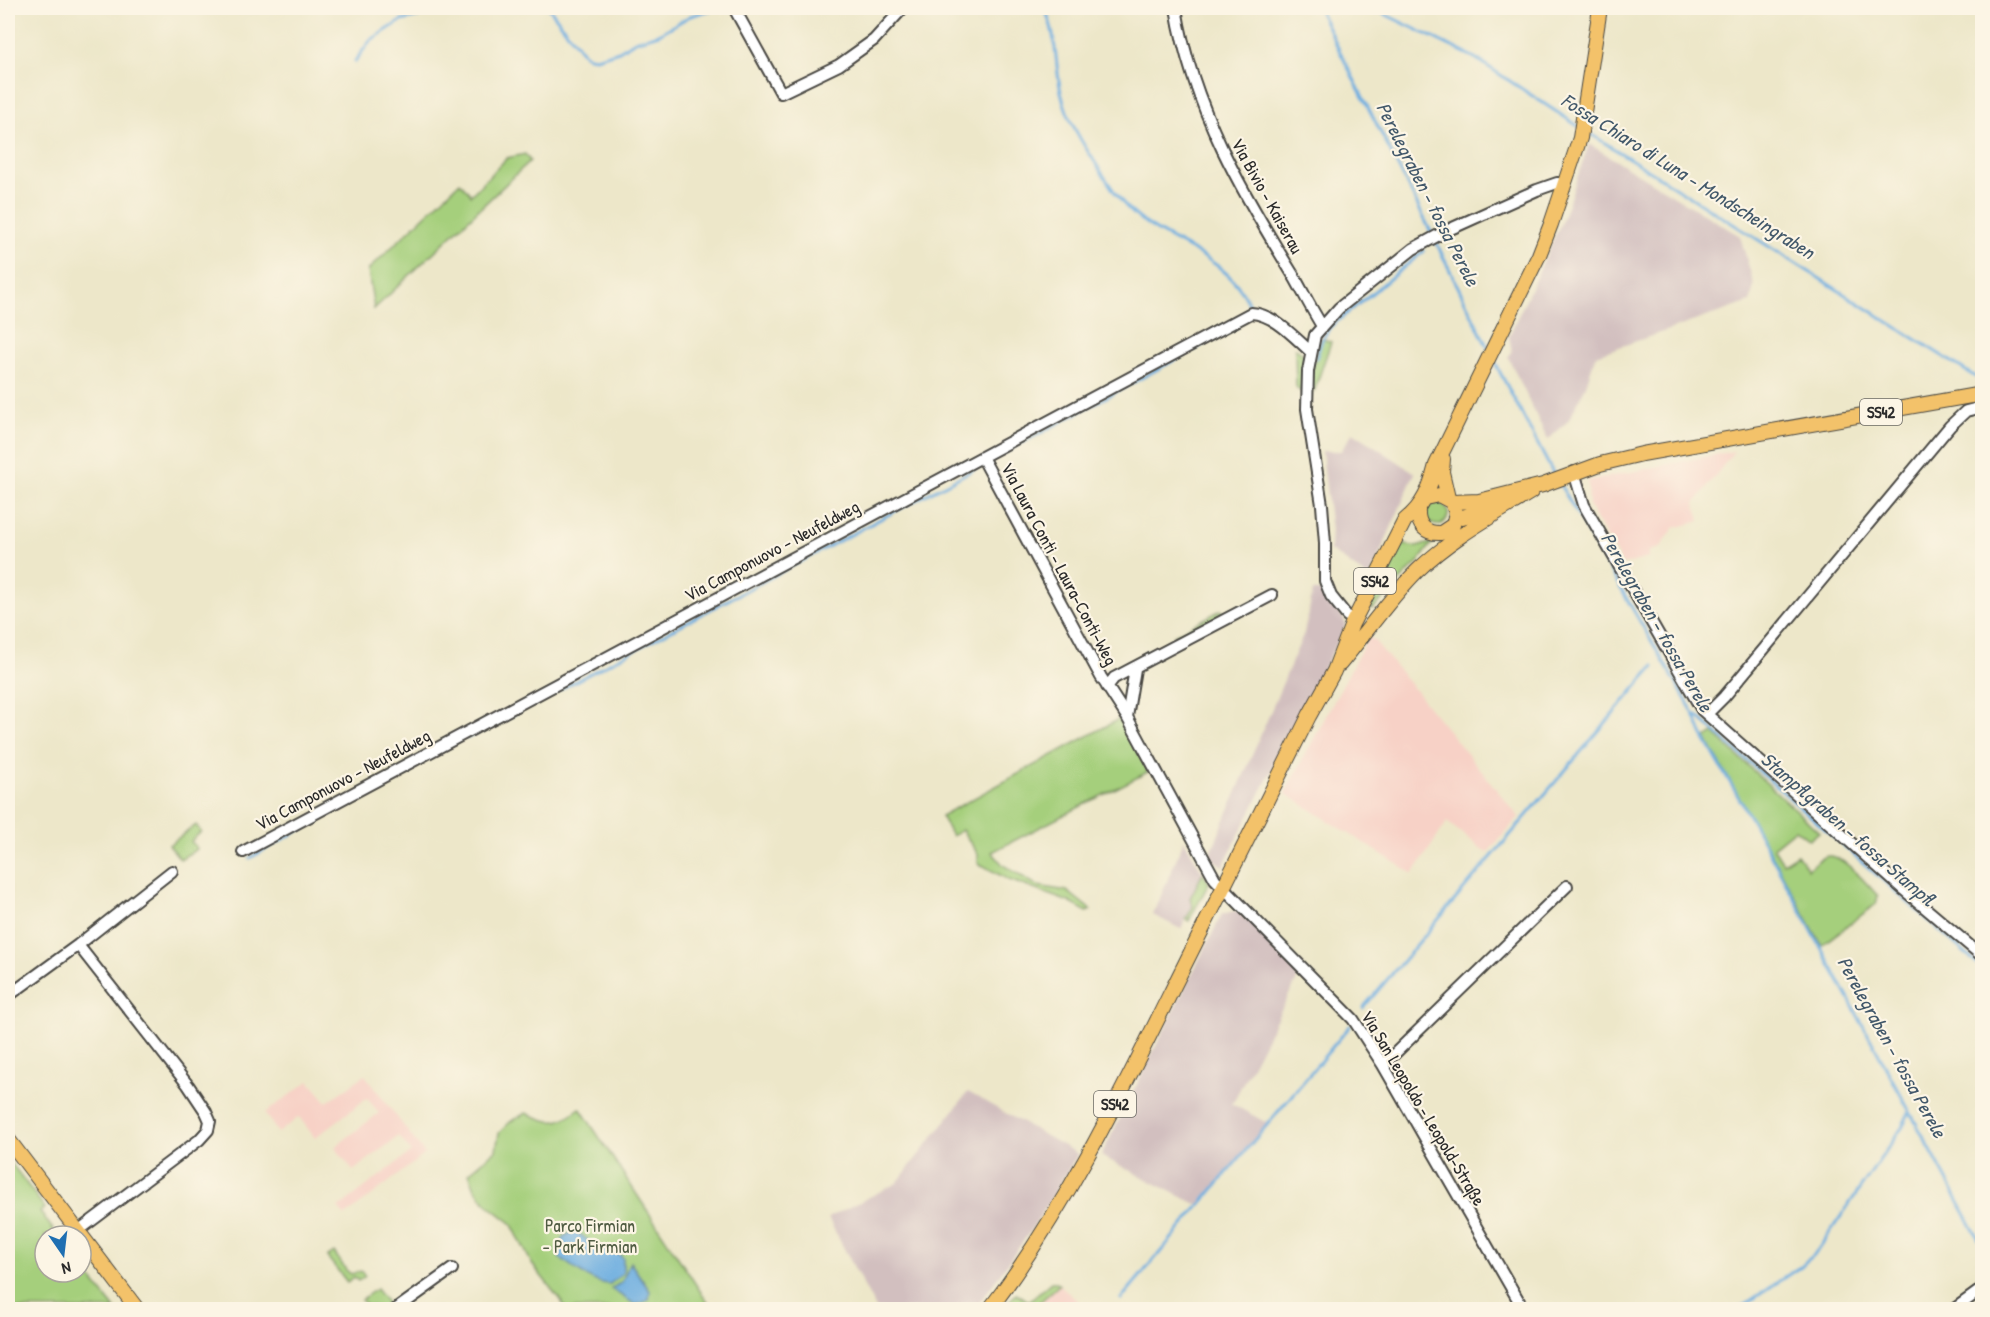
<svg xmlns="http://www.w3.org/2000/svg" width="1990" height="1317" font-family="'Patrick Hand',sans-serif">
<style>
.built{fill:#f7d1c6}
.industrial{fill:#d2bfbf}
.green{fill:#a5cf7b;stroke:#687d53;stroke-width:1.5}
.water{fill:#6cade0;stroke:#4c6c86;stroke-width:1.5}
.lines{fill:none;stroke-linecap:round;stroke-linejoin:round}
.stream{stroke:#6cade0;stroke-width:3}
.minor-casing{stroke:#484743;stroke-width:14}
.major-casing{stroke:#484743;stroke-width:16}
.minor{stroke:#fff;stroke-width:10}
.major{stroke:#f3c26a;stroke-width:14}
.labels{text-anchor:middle;stroke-width:4.5;stroke-linejoin:round;paint-order:stroke}
.shield{fill:#fcf5e5;stroke:#6a6863;stroke-width:1.5}
.shield-label{font-size:16px;font-weight:bold;fill:#2b2b2b}
.street-label{font-size:18px;fill:#2b2b2b;stroke:#fcf5e5}
.park-label{font-size:18px;fill:#505c43;stroke:#fcf5e5}
.water-label{font-size:20px;font-style:italic;fill:#42586a;stroke:#fcf5e5}
</style>
<rect width="100%" height="100%" fill="#fcf5e5"/>
<filter id="ink" filterUnits="userSpaceOnUse"><feTurbulence type="fractalNoise" baseFrequency=".0167" numOctaves="2"/><feDisplacementMap in="SourceGraphic" scale="12" xChannelSelector="R" yChannelSelector="G"/><feConvolveMatrix kernelMatrix="1 2 1 2 8 2 1 2 1" color-interpolation-filters="sRGB"/></filter>
<filter id="wash" filterUnits="userSpaceOnUse"><feTurbulence type="fractalNoise" baseFrequency=".008" numOctaves="4" result="noise"/><feDisplacementMap in="SourceGraphic" scale="24" xChannelSelector="R" yChannelSelector="G"/><feGaussianBlur stdDeviation="1.35" result="paint"/><feColorMatrix in="noise" values="0 0 0 0 0 0 0 0 0 0 0 0 0 0 0 0 0 1.4 0 .05"/><feComposite in="paint" operator="in"/></filter>
<g filter="url(#wash)">
<rect width="100%" height="100%" fill="#ede7c9"/>
<path class="built" d="M1734,451l-39,52 5,18 -26,7 -14,20 -11,3 -1,7 -25,7 -34,-59 -1,-25z
M1368,637l6,3 145,177 -32,36 -40,-31 -34,52 -128,-81z
M365,1075l60,79 -80,62 -7,-8 73,-56 -12,-16 -46,35 -18,-24 44,-34 -12,-15 -52,40 -16,-21 -21,16 -13,-20 44,-32 18,21z
M1059,1285l28,24 -55,1z"/>
<path class="industrial" d="M1589,144l151,92 14,49 -4,17 -154,53 -11,33 -17,33 -20,19 -40,-83 4,-5 -3,-16 53,-115z
M1353,432l62,41 -46,105 -39,-28 1,-20 -9,-79h19z
M1313,591h10l20,26 3,8 -123,241 -14,-9 95,-224z
M1184,840l19,33 -13,25 3,9 -12,22 -28,-14z
M1238,910l63,62 -69,132 35,19 -69,82 -97,-49 121,-242z
M968,1092l110,62 -39,65 -64,90h-99l-48,-91 69,-35z"/>
<path class="green" d="M525,154l5,7 -156,148 -6,-39 92,-88 11,13 36,-37z
M1321,338l10,4 -17,50 -6,-3 8,-37z
M1295,348l9,7 -3,37 -5,-5z
M1426 514a11 11 0 1 1 22 0a11 11 0 1 1-22 0Z
M1433,542l-14,19 -46,48 -4,-2 32,-63 16,3z
M1221,610l3,5 -45,23 -5,-3z
M1119,719l29,53 -156,80 11,13 35,21 29,5 24,19 -4,2 -18,-10 -60,-22 -31,-17v-9l-16,-24 -10,6 -11,-20z
M1713,733l106,99 -10,8 -14,-11 -22,18 10,16 14,-9 11,15c6,-5 13,-13 21,-13 14,-1 39,29 49,40l-2,8 -54,41 -116,-207z
M196,825l5,7 -10,9 6,8 -17,10 -11,-14z
M1203,873l6,10 -20,38 -3,-2 7,-12 -3,-9z
M580,1108l132,201h-145l-35,-45 -21,-41 -23,-18 -13,-16 -6,-16 27,-23 3,-17 12,-12 15,-8c26,10 30,14 54,-5z
M8,1159l37,49 -5,4 18,24h-13v36h36v-6l34,43h-107z
M334,1252l12,18 5,4 10,-3 4,5 -7,5 -4,-4 -7,5 -20,-25z
M1051,1282h5l3,3 -27,24h-20l-7,-4 11,-11 13,7z
M376,1289l16,20 -24,-3 -7,-6z"/>
<path class="water" d="M575,1231c7,4 14,11 21,14 11,5 19,4 27,13v15l-13,11c-18,0 -37,-17 -51,-27l-2,-8 7,-13z
M630,1262l20,29 -1,9 -13,5 -25,-16 11,-7z"/>
<g class="lines">
<path class="stream" d="M549,8l34,45 6,4 7,1 23,-7 16,-10 24,-7 31,-18 27,-8
M1044,8c13,23 11,58 17,84 7,31 24,55 41,81 7,10 13,21 21,30 35,42 101,46 126,101
M1318,8l114,226
M1372,8l103,50 103,68
M355,61l16,-21 30,-19 17,-4 16,-9
M1586,131l396,250
M1435,240l53,108
M1316,358l6,-18 8,-13 94,-76
M1493,359l61,116
M987,462l250,-136
M1559,483l134,229 9,22 52,90 228,421
M525,708l457,-243
M1696,715l286,253
M467,738l48,-24
M250,858l134,-76
M1363,1008l291,-342
M1121,1299l229,-273
M1737,1310l64,-44 16,-15 84,-122 8,-16"/>
</g>
</g>
<g filter="url(#ink)">
<g class="lines">
<defs>
<path id="minor" d="M734,8l47,85 58,-28 35,-25 29,-32
M1176,8c16,99 67,186 119,270 9,16 17,32 27,48
M982,457l119,220 26,40 88,162 138,140 30,46 141,245
M1574,472l10,33 118,205 202,180 78,66
M1347,616l-16,-20 -6,-15v-38l-3,-38 -15,-96 1,-38 7,-36 24,-27 74,-59 33,-18 91,-41 20,-7 7,1
M1107,687l7,-9 158,-83
M1707,714l17,-17 226,-271 16,-15 16,-4
M1127,717l8,-48
M243,852l1008,-539c23,1 43,24 60,39
M78,945l110,140 18,27 4,9 -2,9 -9,10 -121,91
M8,996l70,-51 94,-74
M1383,1065l184,-179
M395,1310l57,-41
M1953,1310l29,-21"/>
<path id="major" d="M1443,459l-1,13 6,26
M1452,502l27,-1 64,-16 57,-21 42,-10 340,-60
M1418,510c-1,15 8,24 23,23l12,-8 3,-12 -4,-11 -13,-7 -14,3
M1455,519l40,-11
M1340,664c26,-31 48,-64 77,-93 33,-32 75,-55 114,-79
M8,1139l130,171
M989,1310c76,-100 131,-214 186,-326 45,-90 90,-179 134,-268l25,-45 18,-47 53,-104c19,-15 25,-32 31,-55l103,-210 12,-31 29,-86 20,-130"/>
</defs>
<use href="#minor" class="minor-casing"/>
<use href="#major" class="major-casing"/>
<use href="#minor" class="minor"/>
<use href="#major" class="major"/>
</g>
</g>
<g class="labels">
<g class="shield">
<rect x="1860" y="399" width="42" height="26" rx="4.5"/>
<rect x="1354" y="568" width="42" height="26" rx="4.5"/>
<rect x="1094" y="1091" width="42" height="26" rx="4.5"/>
</g>
<g class="shield-label">
<text x="1881" y="418">SS42</text>
<text x="1375" y="587">SS42</text>
<text x="1115" y="1110">SS42</text>
</g>
<g class="street-label">
<text transform="translate(1267 196) rotate(61)" y="6">Via Bivio - Kaiserau</text>
<text transform="translate(772 551) rotate(-28)" y="6">Via Camponuovo - Neufeldweg</text>
<text transform="translate(1059 564) rotate(62)" y="6">Via Laura Conti - Laura-Conti-Weg</text>
<text transform="translate(343 780) rotate(-28)" y="6">Via Camponuovo - Neufeldweg</text>
<text transform="translate(1423 1108) rotate(59)" y="6">Via San Leopoldo - Leopold-Straße</text>
</g>
<g class="park-label">
<text x="590" y="1232">Parco Firmian<tspan x="590" dy="21">- Park Firmian</tspan></text>
</g>
<g class="water-label">
<text transform="translate(1688 176) rotate(32)" y="7">Fossa Chiaro di Luna - Mondscheingraben</text>
<text transform="translate(1428 194) rotate(63)" y="7">Perelegraben - fossa Perele</text>
<text transform="translate(1657 622) rotate(60)" y="7">Perelegraben - fossa Perele</text>
<text transform="translate(1848 829) rotate(41)" y="7">Stampflgraben - fossa Stampfl</text>
<text transform="translate(1892 1047) rotate(61)" y="7">Perelegraben - fossa Perele</text>
</g>
</g>
<rect width="1990" height="1317" fill="none" stroke="#fcf5e5" stroke-width="30"/>
<g transform="translate(63 1254) rotate(166)"><circle r="28" fill="#fcf5e5" stroke="#a8a49b" stroke-width="1.5"/>
<path d="M0-4.5L10 22L0 15L-10 22Z" fill="#1f6fb2"/>
<text y="-9" font-size="16" font-weight="bold" text-anchor="middle" fill="#2b2b2b">N</text>
</g>
</svg>
